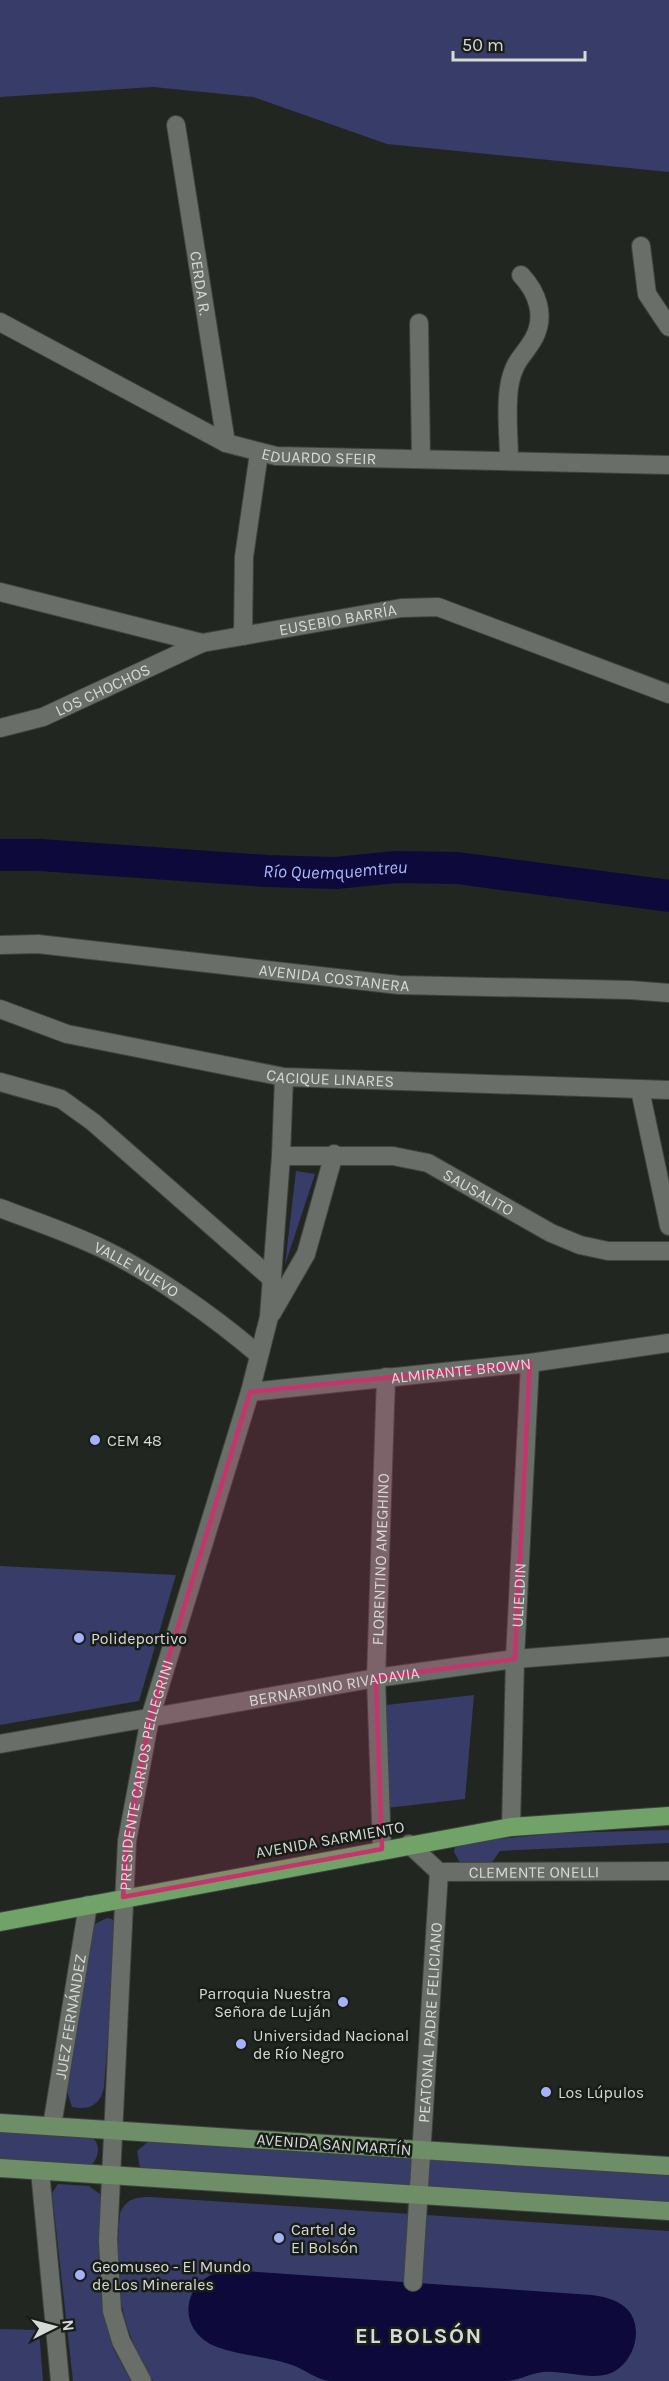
<svg xmlns="http://www.w3.org/2000/svg" width="669" height="2381" font-family="Karla,sans-serif">
<style>
.green{fill:#373c68}
.water{fill:#0d093b}
.lines{fill:none;stroke-linecap:round;stroke-linejoin:round}
.river{stroke:#0d093b;stroke-width:32}
.minor-casing{stroke:#404440;stroke-width:20}
.major-casing{stroke:#404440;stroke-width:20}
.highway-casing{stroke:#404440;stroke-width:20}
.minor{stroke:#696e68;stroke-width:18}
.major{stroke:#6e8e68;stroke-width:18}
.highway{stroke:#71a368;stroke-width:18}
.marked{fill:#c5356d;fill-opacity:0.2;stroke:#c5356d;stroke-width:4.5;stroke-linejoin:round}
.poi-dot{fill:#a6b1fc;stroke:#191d18;stroke-width:2}
.labels{text-anchor:middle;stroke-width:5;stroke-linejoin:round;paint-order:stroke}
.street-label{font-size:16px;fill:#d6d9d6;stroke:#191d18}
.poi-label{font-size:16px;fill:#d6d9d6;stroke:#191d18;text-anchor:start}
.water-label{font-size:18px;font-style:italic;fill:#afbafe;stroke:#191d18}
.district-label{font-size:22px;font-weight:bold;letter-spacing:1.5px;fill:#d6d9d6;stroke:#191d18}
</style>
<rect width="100%" height="100%" fill="#222621"/>
<path class="green" d="M0,0h669v172l-282,-28 -134,-47 -100,-10 -153,10z
M296,1171l19,3 -30,91z
M0,1566l176,9 -37,126 -139,24z
M474,1695l-9,104 -79,9v-103z
M669,1830v13l-169,8 -10,14h-29l-7,-13 2,-9 104,-10z
M107,1918l5,1 5,6 -13,162c-3,17 -14,24 -32,20l-5,-16 25,-160 3,-7z
M0,2130l91,6c11,9 8,23 -2,31l-89,-5z
M149,2141l520,29v36l-529,-38 -3,-17z
M58,2184l31,2 11,8 1,103 12,51 18,33h-58l-21,-188z
M151,2197l518,34v150h-516c-36,-59 -39,-101 -33,-168 7,-15 16,-16 31,-16z
M0,2329l39,1 4,51h-43z"/>
<path class="water" d="M229,2270l363,25c12,2 24,4 34,13 19,18 9,55 -15,65 -20,8 -47,-3 -68,-1 -12,1 -23,8 -35,9 -30,0 -61,0 -91,0 -29,0 -59,0 -87,0 -13,-1 -26,-12 -38,-16 -24,-9 -51,-9 -75,-18 -44,-17 -35,-72 12,-77z"/>
<g class="lines">
<path class="river" id="s1" d="M0,855h40l226,16 70,2 60,-6 61,1 212,28"/>
<defs>
<g id="minor">
<path id="s2" d="M176,125l50,318"/>
<path d="M641,246l6,48 22,33"/>
<path id="s3" d="M0,322l226,121 50,13 393,9"/>
<path d="M419,323l2,136"/>
<path d="M509,461c0,-25 -4,-55 1,-79 5,-23 14,-26 24,-44 12,-23 3,-46 -13,-63"/>
<path id="s4" d="M0,592l202,51 199,-35 37,-1 231,87"/>
<path d="M243,636l1,-79 15,-104"/>
<path id="s5" d="M0,728l43,-11 159,-74"/>
<path id="s6" d="M0,945l38,-1 361,41 231,5 39,3"/>
<path id="s7" d="M0,1009l67,25 217,43 385,13"/>
<path d="M0,1082l61,17 32,23 179,157"/>
<path d="M640,1090l29,136"/>
<path id="s8" d="M281,1156h112l35,7 123,70 29,12 28,6h61"/>
<path id="s9" d="M0,1208c34,13 70,25 103,41 50,24 114,70 156,106"/>
<path d="M272,1313l34,-59 28,-100"/>
<path id="s10" d="M250,1392l280,-29 139,-20"/>
<path id="s11" d="M0,1744l376,-66 139,-19 154,-12"/>
<path id="s12" d="M511,1827l4,-168 15,-296"/>
<path id="s13" d="M409,1844l30,28 230,-1"/>
<path id="s14" d="M382,1849l-6,-171 10,-301"/>
<path id="s15" d="M52,2126l36,-221"/>
<path d="M40,2171l20,210"/>
<path id="s16" d="M413,2282l26,-410"/>
<path id="s17" d="M142,2381l-21,-40 -9,-30 -4,-70 19,-400 23,-123 100,-326 19,-75 12,-161 3,-79"/>
</g>
<path id="major" d="M0,2123l669,43
M0,2168l669,43"/>
<path id="highway" d="M0,1922l511,-95 158,-11"/>
</defs>
<use href="#minor" class="minor-casing"/>
<use href="#major" class="major-casing"/>
<use href="#highway" class="highway-casing"/>
<use href="#minor" class="minor"/>
<use href="#major" class="major"/>
<use href="#highway" class="highway"/>
</g>
<path class="marked" d="M530,1363l-15,296 -139,19 6,171 -259,48 4,-56 23,-123 100,-326z"/>
<g class="poi-dot">
<circle cx="95" cy="1440" r="6"/>
<circle cx="79" cy="1638" r="6"/>
<circle cx="343" cy="2002" r="6"/>
<circle cx="241" cy="2044" r="6"/>
<circle cx="546" cy="2092" r="6"/>
<circle cx="279" cy="2238" r="6"/>
<circle cx="80" cy="2275" r="6"/>
</g>
<g class="labels">
<g class="street-label">
<text dy="6" stroke="none"><textPath href="#s2" startOffset="160">CERDA R.</textPath></text>
<text dy="6" stroke="none"><textPath href="#s3" startOffset="351">EDUARDO SFEIR</textPath></text>
<text dy="6" stroke="none"><textPath href="#s4" startOffset="346">EUSEBIO BARRÍA</textPath></text>
<text dy="6" stroke="none"><textPath href="#s5" startOffset="110">LOS CHOCHOS</textPath></text>
<text dy="6" stroke="none"><textPath href="#s6" startOffset="336">AVENIDA COSTANERA</textPath></text>
<text dy="6" stroke="none"><textPath href="#s7" startOffset="339">CACIQUE LINARES</textPath></text>
<text dy="6" stroke="none"><textPath href="#s8" startOffset="206">SAUSALITO</textPath></text>
<text dy="6" stroke="none"><textPath href="#s9" startOffset="150">VALLE NUEVO</textPath></text>
<text dy="6" stroke="none"><textPath href="#s10" startOffset="212">ALMIRANTE BROWN</textPath></text>
<text dy="6" stroke="none"><textPath href="#s14" startOffset="290">FLORENTINO AMEGHINO</textPath></text>
<text dy="6" stroke="none"><textPath href="#s12" startOffset="232">ULIELDIN</textPath></text>
<text dy="6" stroke="none"><textPath href="#s11" startOffset="339">BERNARDINO RIVADAVIA</textPath></text>
<text dy="6" stroke="none"><textPath href="#s17" startOffset="615">PRESIDENTE CARLOS PELLEGRINI</textPath></text>
<text transform="translate(330 1839) rotate(-10)" y="6">AVENIDA SARMIENTO</text>
<text dy="6" stroke="none"><textPath href="#s13" startOffset="136">CLEMENTE ONELLI</textPath></text>
<text dy="6" stroke="none"><textPath href="#s15" startOffset="111">JUEZ FERNÁNDEZ</textPath></text>
<text dy="6" stroke="none"><textPath href="#s16" startOffset="260">PEATONAL PADRE FELICIANO</textPath></text>
<text transform="translate(334 2144) rotate(4)" y="6">AVENIDA SAN MARTÍN</text>
</g>
<g class="poi-label">
<text x="107" y="1446">CEM 48</text>
<text x="91" y="1644">Polideportivo</text>
<text x="331" y="1999" text-anchor="end">Parroquia Nuestra<tspan x="331" dy="18">Señora de Luján</tspan></text>
<text x="253" y="2041">Universidad Nacional<tspan x="253" dy="18">de Río Negro</tspan></text>
<text x="558" y="2098">Los Lúpulos</text>
<text x="291" y="2235">Cartel de<tspan x="291" dy="18">El Bolsón</tspan></text>
<text x="92" y="2272">Geomuseo - El Mundo<tspan x="92" dy="18">de Los Minerales</tspan></text>
</g>
<g class="water-label">
<text dy="6" stroke="none"><textPath href="#s1" startOffset="336">Río Quemquemtreu</textPath></text>
</g>
<g class="district-label">
<text x="419" y="2343">EL BOLSÓN</text>
</g>
</g>
<g transform="translate(54 2327) rotate(84)" stroke="#191d18" stroke-width="4.5" paint-order="stroke">
<path d="M0-4.5L10 22L0 15L-10 22Z" fill="#d6d9d6"/>
<text y="-9" font-size="16" font-weight="bold" text-anchor="middle" fill="#d6d9d6">N</text>
</g>
<path d="M453 51v9h132v-9" fill="none" stroke="#d6d9d6" stroke-width="3"/>
<text x="462" y="51" font-size="18" fill="#d6d9d6" stroke="#191d18" stroke-width="4.5" paint-order="stroke">50 m</text>
</svg>
